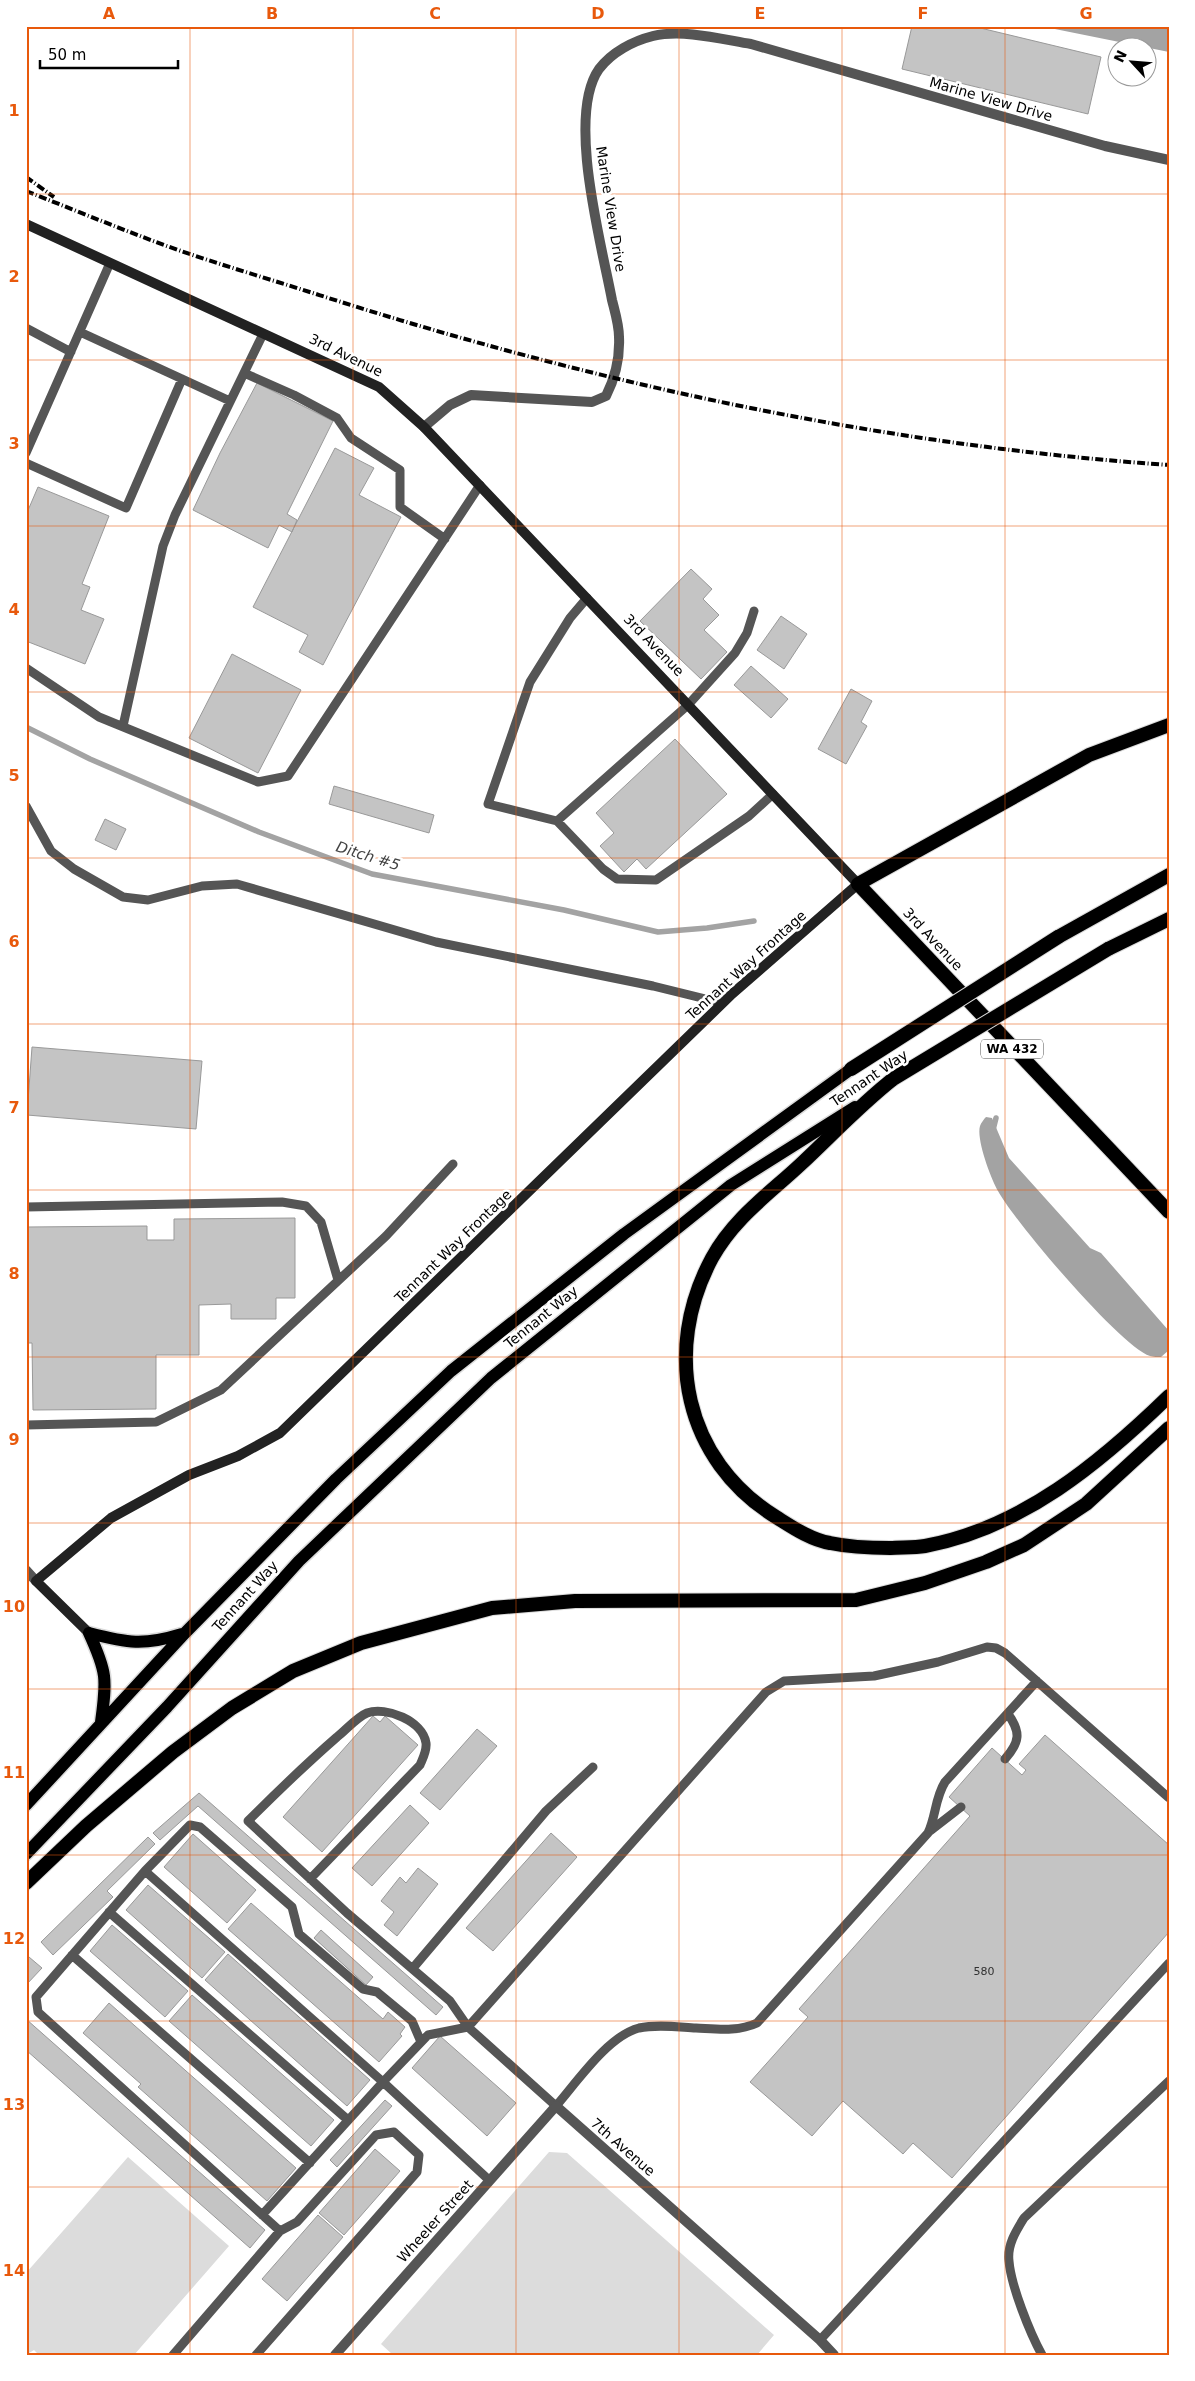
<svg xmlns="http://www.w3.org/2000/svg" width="1195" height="2381" font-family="'DejaVu Sans',sans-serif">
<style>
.green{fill:#dcdcdc}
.water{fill:#a3a3a3}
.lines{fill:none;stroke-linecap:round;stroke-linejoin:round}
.stream{stroke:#a3a3a3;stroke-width:5.5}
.building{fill:#c4c4c4;stroke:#999}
.primary-casing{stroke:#dbdbdb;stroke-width:15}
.trunk-casing{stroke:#dbdbdb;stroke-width:16}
.service{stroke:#555;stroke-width:9}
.minor{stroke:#555;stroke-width:10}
.tertiary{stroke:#555;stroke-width:10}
.secondary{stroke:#222;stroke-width:10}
.primary{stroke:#000;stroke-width:12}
.trunk{stroke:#000;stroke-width:14}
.rail{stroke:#000;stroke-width:4;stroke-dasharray:8 2.5 1 2.5;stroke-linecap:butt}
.trunk-bridge-casing{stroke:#dbdbdb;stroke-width:16;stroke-linecap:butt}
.trunk-bridge{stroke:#000;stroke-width:14}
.grid{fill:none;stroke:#e8590c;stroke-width:1;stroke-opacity:0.55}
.labels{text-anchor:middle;stroke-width:5;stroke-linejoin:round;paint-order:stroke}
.number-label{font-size:11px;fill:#313131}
.shield{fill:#fff;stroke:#4c4c4c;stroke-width:1}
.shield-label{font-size:12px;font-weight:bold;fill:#000}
.street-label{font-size:14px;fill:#000;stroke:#fff}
.water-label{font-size:15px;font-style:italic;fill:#444;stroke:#fff}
.neatline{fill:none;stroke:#e8590c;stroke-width:2}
.grid-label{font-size:16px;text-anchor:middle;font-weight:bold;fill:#e8590c}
</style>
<rect width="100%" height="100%" fill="#fff"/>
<path class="green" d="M549,2152l18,1 207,182 -17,20h-364l-12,-11z
M128,2157l101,89 -95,109h-95l-5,-5 -8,5v-82z"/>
<path class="water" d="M1040,26h129v26z
M986,1117l6,1 17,40 81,90 11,5 68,78v19l-8,7c-3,0 -8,0 -11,-1 -29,-9 -136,-135 -152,-165 -7,-12 -22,-52 -18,-65 1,-3 4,-7 6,-9z"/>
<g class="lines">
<path class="stream" d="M26,727l64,32 169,73 113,42 192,36 94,22 49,-4 47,-7
M993,1130l3,-12"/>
</g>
<path class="building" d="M912,26h60l129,31 -13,57 -186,-45z
M257,383l76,38 -46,93 10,6 -5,12 -13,-7 -11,23 -75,-38 27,-57z
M335,448l39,20 -15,27 42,22 -78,148 -24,-13 9,-17 -55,-28z
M38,487l71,29 -27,68 8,3 -9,23 23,9 -19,45 -59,-23v-126z
M691,569l21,20 -9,10 16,16 -15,15 23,22 -26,27 -61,-58z
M781,616l26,18 -23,35 -27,-19z
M232,654l69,36 -43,83 -69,-35z
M751,666l37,33 -17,19 -37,-33z
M851,689l21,12 -11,21 6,4 -21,38 -28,-15z
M675,739l52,55 -81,75 -9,-10 -13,13 -24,-26 14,-13 -18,-20z
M334,786l100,29 -5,18 -100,-29z
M105,819l21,10 -10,21 -21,-10z
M32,1047l170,14 -6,68 -169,-14z
M295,1218v80h-19v21h-45v-15l-32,1v50h-43v54l-123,1 -1,-67h-6v-116l121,-1v14h27v-21z
M373,1716l7,6 5,-6 33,29 -96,107 -39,-35z
M477,1729l20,17 -57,64 -20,-17z
M1045,1735l124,110v87l-217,246 -39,-35 -10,11 -60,-53 -31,35 -62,-54 58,-65 -9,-8 171,-193 -21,-19 43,-49 30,27 4,-5 -7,-6z
M199,1793l244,214 -7,8 -238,-209 -38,34 -7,-7z
M410,1805l19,18 -57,63 -20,-18z
M551,1833l26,24 -84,94 -27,-23z
M193,1834l63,56 -29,33 -63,-56z
M148,1837l7,7 -48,47 6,6 -60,58 -12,-13z
M418,1868l20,16 -41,52 -13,-11 10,-13 -13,-11 19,-24 6,6z
M148,1885l77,67 -23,26 -76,-68z
M251,1903l132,116 5,-7 17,15 -5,7 2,2 -23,26 -151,-133z
M112,1925l76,66 -23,26 -75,-66z
M321,1930l52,47 -7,8 -52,-47z
M228,1954l142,126 -23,26 -142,-126z
M29,1957l13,11 -16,17v-26z
M192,1995l142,125 -23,26 -142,-125z
M109,2003l187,165 -29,33 -129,-114 3,-3 -58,-51z
M26,2019l239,211 -15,18 -224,-198z
M440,2036l76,67 -29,33 -75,-68z
M385,2100l7,6 -55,61 -7,-7z
M375,2149l25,22 -56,64 -25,-22z
M318,2215l25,22 -56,64 -25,-22z"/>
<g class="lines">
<defs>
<path id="primary" d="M89,1633c39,10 54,13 93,1
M89,1633c18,39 18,46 12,89
M26,1805l159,-172 151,-154 115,-108 173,-137 227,-165
M26,1854l141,-147 132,-146 192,-183 240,-193 124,-78"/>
<path id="trunk" d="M1169,725l-80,30 -231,129 311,328
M1058,937l111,-62
M1108,949l61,-30
M893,1079c-33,26 -61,56 -92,85 -32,30 -67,54 -89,94 -50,93 -28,202 64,259 16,10 35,23 54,26 19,4 39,5 60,5 11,-1 23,0 35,-2 97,-18 175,-83 244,-150
M26,1883l60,-57 87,-74 59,-44 61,-37 68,-28 131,-35 83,-7 281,-1 69,-17 61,-21 38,-17 62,-41 83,-76"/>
</defs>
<use href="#primary" class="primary-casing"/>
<use href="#trunk" class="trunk-casing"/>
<path class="service" d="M26,328l45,24
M80,332l150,69
M244,373l50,22 43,23 14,20 49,32v37l45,32
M26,453l84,-190
M26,463l100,45 56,-129
M587,598l-17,20 -40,64 -42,122 69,17 46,48 14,10 39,1 93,-64 24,-22
M26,668l73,49 159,65 30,-6 192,-291
M123,726l40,-180 12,-31 88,-181
M26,806l25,45 23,18 49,28 25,3 54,-14 35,-2 199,58 217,44 69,17
M557,821l131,-116 47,-52 12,-20 7,-22
M26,1207l256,-5 24,4 15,16 17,58
M26,1425l130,-3 65,-32 165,-154 67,-72
M1005,1759c15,-17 16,-27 3,-45
M930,1831l31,-24
M145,1871l238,211 -121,133
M310,1879l110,-114c3,-7 7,-14 6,-22 -3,-22 -40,-37 -59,-30 -10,4 -21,17 -30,24 -31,27 -60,55 -89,84l99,92 103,88 18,26 88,79c21,-24 52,-70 83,-78 18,-4 39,-1 57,0 21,1 42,4 61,-5l171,-190c8,-17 7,-35 17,-51l92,-101
M109,1912l239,208
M72,1955l238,208
M413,1968l133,-157 47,-44
M489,2180l-106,-98 45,-47 40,-8 298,-335 18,-11 90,-5 64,-14 49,-15 9,1 9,5 164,145
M280,2231l-242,-219 -2,-15 109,-126 45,-46 10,2 92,80 7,27 64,55 14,3 35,29 9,21
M820,2340l349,-377
M173,2355l107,-124 17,-9 79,-87 18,-3 25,23 -2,17 -161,183
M1042,2355c-12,-22 -31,-69 -33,-94 -2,-16 7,-30 15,-43l145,-137"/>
<path class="minor" d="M424,427l26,-22 21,-10 121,7 14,-6c9,-18 14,-38 13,-59 0,-12 -4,-25 -7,-37 -10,-54 -46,-184 -13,-231 13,-17 34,-28 54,-33 30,-7 68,3 98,8l354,102 64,14"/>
<path class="tertiary" d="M26,1570l10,11
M335,2355l221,-249 264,234 14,15"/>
<path class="secondary" d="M26,224l353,163 45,40 434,457 -126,110 -452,439 -42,23 -49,19 -78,43 -75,63 53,52"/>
<use href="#primary" class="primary"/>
<use href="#trunk" class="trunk"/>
<path class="rail" d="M26,177l28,20
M26,191c46,18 92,37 138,54 50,18 102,33 152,49 277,89 563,151 853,171"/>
<defs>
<path id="trunk-bridge" d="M851,1069l207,-132
M893,1079l215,-130"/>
</defs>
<use href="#trunk-bridge" class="trunk-bridge-casing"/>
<use href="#trunk-bridge" class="trunk-bridge"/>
</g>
<path class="grid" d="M190,26v2329M353,26v2329M516,26v2329M679,26v2329M842,26v2329M1005,26v2329M26,194h1143M26,360h1143M26,526h1143M26,692h1143M26,858h1143M26,1024h1143M26,1190h1143M26,1357h1143M26,1523h1143M26,1689h1143M26,1855h1143M26,2021h1143M26,2187h1143"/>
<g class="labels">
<g class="number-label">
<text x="984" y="1975">580</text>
</g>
<rect class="shield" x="981" y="1039.5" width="62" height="19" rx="4"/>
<g class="shield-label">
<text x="1012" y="1053">WA 432</text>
</g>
<g class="street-label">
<text transform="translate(991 99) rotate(16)" y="5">Marine View Drive</text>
<text transform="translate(611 209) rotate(81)" y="5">Marine View Drive</text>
<text transform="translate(346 355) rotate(26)" y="5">3rd Avenue</text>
<text transform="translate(654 645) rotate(46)" y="5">3rd Avenue</text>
<text transform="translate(933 939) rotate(47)" y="5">3rd Avenue</text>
<text transform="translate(746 965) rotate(-42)" y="5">Tennant Way Frontage</text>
<text transform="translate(869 1078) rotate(-34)" y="5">Tennant Way</text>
<text transform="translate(453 1246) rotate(-44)" y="5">Tennant Way Frontage</text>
<text transform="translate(541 1317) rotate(-39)" y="5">Tennant Way</text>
<text transform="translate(245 1596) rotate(-48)" y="5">Tennant Way</text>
<text transform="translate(623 2147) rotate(41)" y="5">7th Avenue</text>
<text transform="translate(435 2221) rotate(-48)" y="5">Wheeler Street</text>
</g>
<g class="water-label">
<text transform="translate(368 856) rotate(17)" y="5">Ditch #5</text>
</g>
</g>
<rect width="1195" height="2381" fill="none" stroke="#ffffff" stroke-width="55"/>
<g transform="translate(1132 62) rotate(296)"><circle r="24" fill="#ffffff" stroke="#999999"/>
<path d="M0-4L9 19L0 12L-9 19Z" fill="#000000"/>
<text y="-8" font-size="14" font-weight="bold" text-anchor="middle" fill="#000000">N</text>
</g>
<path d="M40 60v8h138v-8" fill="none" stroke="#000000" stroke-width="2.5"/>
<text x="48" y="60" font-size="15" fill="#000000" stroke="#ffffff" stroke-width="4" paint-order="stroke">50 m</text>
<rect x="28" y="28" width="1140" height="2326" class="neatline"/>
<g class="grid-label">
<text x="109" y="19">A</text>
<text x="272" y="19">B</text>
<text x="435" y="19">C</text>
<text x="598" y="19">D</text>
<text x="760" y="19">E</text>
<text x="923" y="19">F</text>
<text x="1086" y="19">G</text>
<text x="14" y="116">1</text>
<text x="14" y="282">2</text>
<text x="14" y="449">3</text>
<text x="14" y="615">4</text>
<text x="14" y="781">5</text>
<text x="14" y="947">6</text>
<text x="14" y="1113">7</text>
<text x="14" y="1279">8</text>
<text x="14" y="1445">9</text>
<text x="14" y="1612">10</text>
<text x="14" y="1778">11</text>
<text x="14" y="1944">12</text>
<text x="14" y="2110">13</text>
<text x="14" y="2276">14</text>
</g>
</svg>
